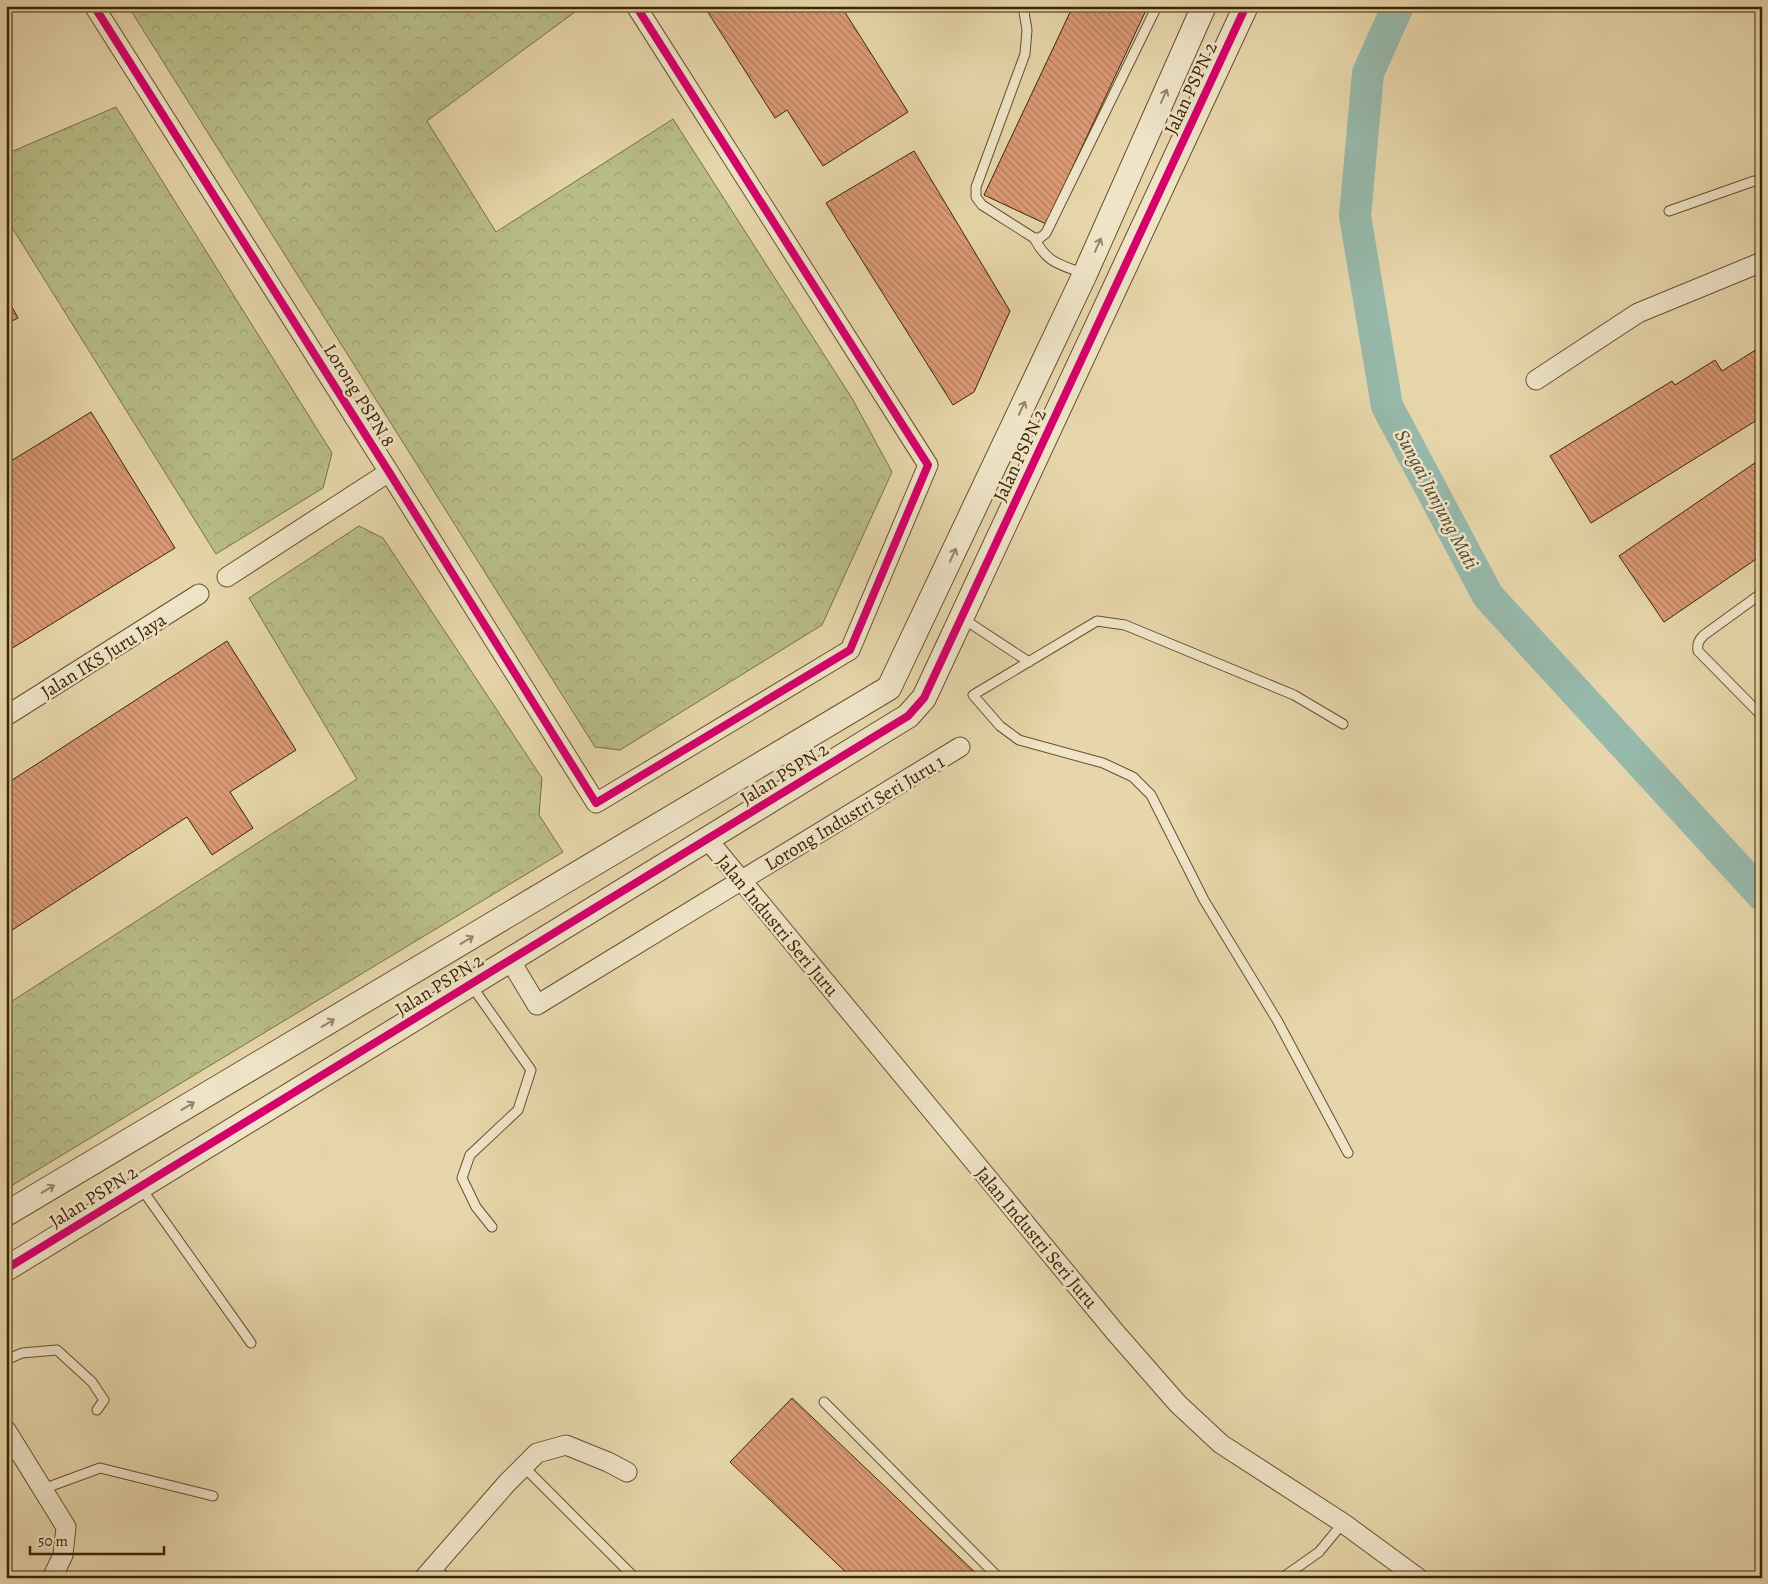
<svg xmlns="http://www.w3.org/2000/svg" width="1768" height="1584" font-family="Alegreya,serif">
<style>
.forest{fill:url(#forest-crowns);stroke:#7a7044}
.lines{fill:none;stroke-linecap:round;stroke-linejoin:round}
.river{stroke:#97b9ab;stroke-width:32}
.building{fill:url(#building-back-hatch);stroke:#3c2402}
.service-casing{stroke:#67502c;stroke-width:11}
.minor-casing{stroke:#67502c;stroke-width:21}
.tertiary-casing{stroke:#67502c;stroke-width:26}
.service{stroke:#efe4c8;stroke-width:9}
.minor{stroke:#efe4c8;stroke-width:19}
.tertiary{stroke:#efe4c8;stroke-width:24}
.cycleway-casing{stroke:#efe4c8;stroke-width:11}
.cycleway{stroke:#d6006c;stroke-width:8}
.oneway{stroke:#968465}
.labels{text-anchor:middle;stroke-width:5;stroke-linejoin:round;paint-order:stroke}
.street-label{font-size:19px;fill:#3c2402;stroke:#efe4c8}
.water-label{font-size:20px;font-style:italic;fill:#53492c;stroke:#efe4c8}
</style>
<defs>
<pattern id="forest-crowns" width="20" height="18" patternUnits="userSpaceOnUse" patternTransform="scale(1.25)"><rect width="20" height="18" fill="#b8bd87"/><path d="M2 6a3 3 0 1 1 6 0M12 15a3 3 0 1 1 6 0" fill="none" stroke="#9fa273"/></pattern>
<pattern id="building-back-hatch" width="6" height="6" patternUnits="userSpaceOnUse" patternTransform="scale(1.25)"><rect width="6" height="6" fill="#db9a75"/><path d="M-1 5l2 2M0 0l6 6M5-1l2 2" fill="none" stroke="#b37d5e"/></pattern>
</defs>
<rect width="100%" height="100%" fill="#e7d6ab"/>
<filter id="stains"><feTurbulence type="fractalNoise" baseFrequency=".004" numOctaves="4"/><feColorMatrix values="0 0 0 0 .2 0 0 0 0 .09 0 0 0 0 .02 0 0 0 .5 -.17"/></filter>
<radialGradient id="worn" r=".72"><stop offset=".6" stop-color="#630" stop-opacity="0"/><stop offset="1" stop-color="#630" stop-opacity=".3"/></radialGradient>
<path class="forest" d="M128,6h455l-156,115 69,111 177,-113 180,281 39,72 -70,153 -202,125 -25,-3z
M116,107l216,346 -9,35 -107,66 -210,-336v-64z
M359,526l24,12 159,240 -3,37 24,37 -557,337v-184l351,-226 -108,-181z"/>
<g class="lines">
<path class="river" d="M1398,6l-30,67 -13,143 32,190 101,190 274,299"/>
</g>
<path class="building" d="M704,6h137l67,106 -85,54 -36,-56 -12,8z
M1073,6h75l-102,218 -62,-29z
M914,151l96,160 -36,81 -21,13 -127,-202z
M6,296l12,22 -12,6z
M1762,346v71l-171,106 -41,-67 122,-75 3,4 40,-25 7,11z
M91,412l84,136 -169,104v-188z
M1762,458v97l-98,67 -45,-66z
M227,641l69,109 -66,42 23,36 -41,27 -25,-38 -181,117v-150z
M792,1398l189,180h-129l-122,-116z"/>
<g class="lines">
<defs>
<path id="service" d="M1023,6l4,24 -2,24 -49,133v10l6,8 52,33h6l6,-5 111,-227
M1669,211l85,-30h8
M1034,238c14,26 25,26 51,36
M1762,593l-58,42c-5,5 -7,8 -6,16l64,65
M962,618l67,44
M1343,724l-49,-29 -169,-70 -28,-4 -124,74 27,31 19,14 84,23 30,14 18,18 53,105 73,120 71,133
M471,985l60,85 -13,40 -48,45 -8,23 14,29 16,20
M141,1188l110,155
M6,1360l16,-7 35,-3 35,32 12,18 -7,10
M824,1402l175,176
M524,1467l111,111
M43,1489l57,-21 113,28
M433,1567l14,11
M1282,1578l37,-26 24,-29"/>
<path id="minor" d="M94,6l295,466 207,331 254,-153 78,-185 -292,-459
M1536,380l102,-67 124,-51
M227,577l162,-105
M6,716l193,-122
M708,840l407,492 63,72 43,40 122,79 75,55
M510,960l27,45 423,-258
M6,1430l60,97 -3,28 -11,23
M424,1578l83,-95 30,-30 29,-8 42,17 19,10"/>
<path id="tertiary" d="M6,1214l883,-526 196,-414 119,-268
M6,1269l902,-553 16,-18 322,-692"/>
</defs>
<use href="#service" class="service-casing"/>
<use href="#minor" class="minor-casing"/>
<use href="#tertiary" class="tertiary-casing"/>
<use href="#service" class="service"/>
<use href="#minor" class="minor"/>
<use href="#tertiary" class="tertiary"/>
<defs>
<path id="cycleway" d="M94,6l295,466 207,331 254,-153 78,-185 -292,-459
M6,1269l902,-553 16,-18 322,-692"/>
</defs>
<use href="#cycleway" class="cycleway-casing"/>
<use href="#cycleway" class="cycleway"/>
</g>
<defs><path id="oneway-shaft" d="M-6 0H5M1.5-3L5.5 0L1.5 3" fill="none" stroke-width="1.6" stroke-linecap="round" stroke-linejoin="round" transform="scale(1.25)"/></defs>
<g class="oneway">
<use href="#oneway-shaft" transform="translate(1164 96) rotate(-66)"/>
<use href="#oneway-shaft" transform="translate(1098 245) rotate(-66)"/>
<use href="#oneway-shaft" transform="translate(1022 408) rotate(-65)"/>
<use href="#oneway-shaft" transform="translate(953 555) rotate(-65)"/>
<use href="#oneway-shaft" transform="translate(467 940) rotate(-31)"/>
<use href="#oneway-shaft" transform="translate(328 1023) rotate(-31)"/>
<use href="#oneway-shaft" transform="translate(188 1106) rotate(-31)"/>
<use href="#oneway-shaft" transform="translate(48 1189) rotate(-31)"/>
</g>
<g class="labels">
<g class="street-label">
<text transform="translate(1190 88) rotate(-65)" y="7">Jalan PSPN 2</text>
<text transform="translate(360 395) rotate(58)" y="7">Lorong PSPN 8</text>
<text transform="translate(1019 455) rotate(-65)" y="7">Jalan PSPN 2</text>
<text transform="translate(103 655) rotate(-32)" y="7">Jalan IKS Juru Jaya</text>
<text transform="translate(784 773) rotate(-32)" y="7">Jalan PSPN 2</text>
<text transform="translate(854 812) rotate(-31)" y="7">Lorong Industri Seri Juru 1</text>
<text transform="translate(778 925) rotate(50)" y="7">Jalan Industri Seri Juru</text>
<text transform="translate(439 984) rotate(-32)" y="7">Jalan PSPN 2</text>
<text transform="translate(93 1196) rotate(-32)" y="7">Jalan PSPN 2</text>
<text transform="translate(1037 1237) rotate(50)" y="7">Jalan Industri Seri Juru</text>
</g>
<g class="water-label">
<text transform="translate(1437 499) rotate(62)" y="7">Sungai Junjung Mati</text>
</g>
</g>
<rect width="1768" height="1584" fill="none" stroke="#e7d6ab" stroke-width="25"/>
<rect x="8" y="8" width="1753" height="1569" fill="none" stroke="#3c2402" stroke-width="2.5"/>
<rect x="12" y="12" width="1743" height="1559" fill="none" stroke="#3c2402"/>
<path d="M30 1546v8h134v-8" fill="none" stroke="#3c2402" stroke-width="2.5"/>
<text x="38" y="1546" font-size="15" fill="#3c2402" stroke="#efe4c8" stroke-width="4" paint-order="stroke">50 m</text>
<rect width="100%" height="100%" filter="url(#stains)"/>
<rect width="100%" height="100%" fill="url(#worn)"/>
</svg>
